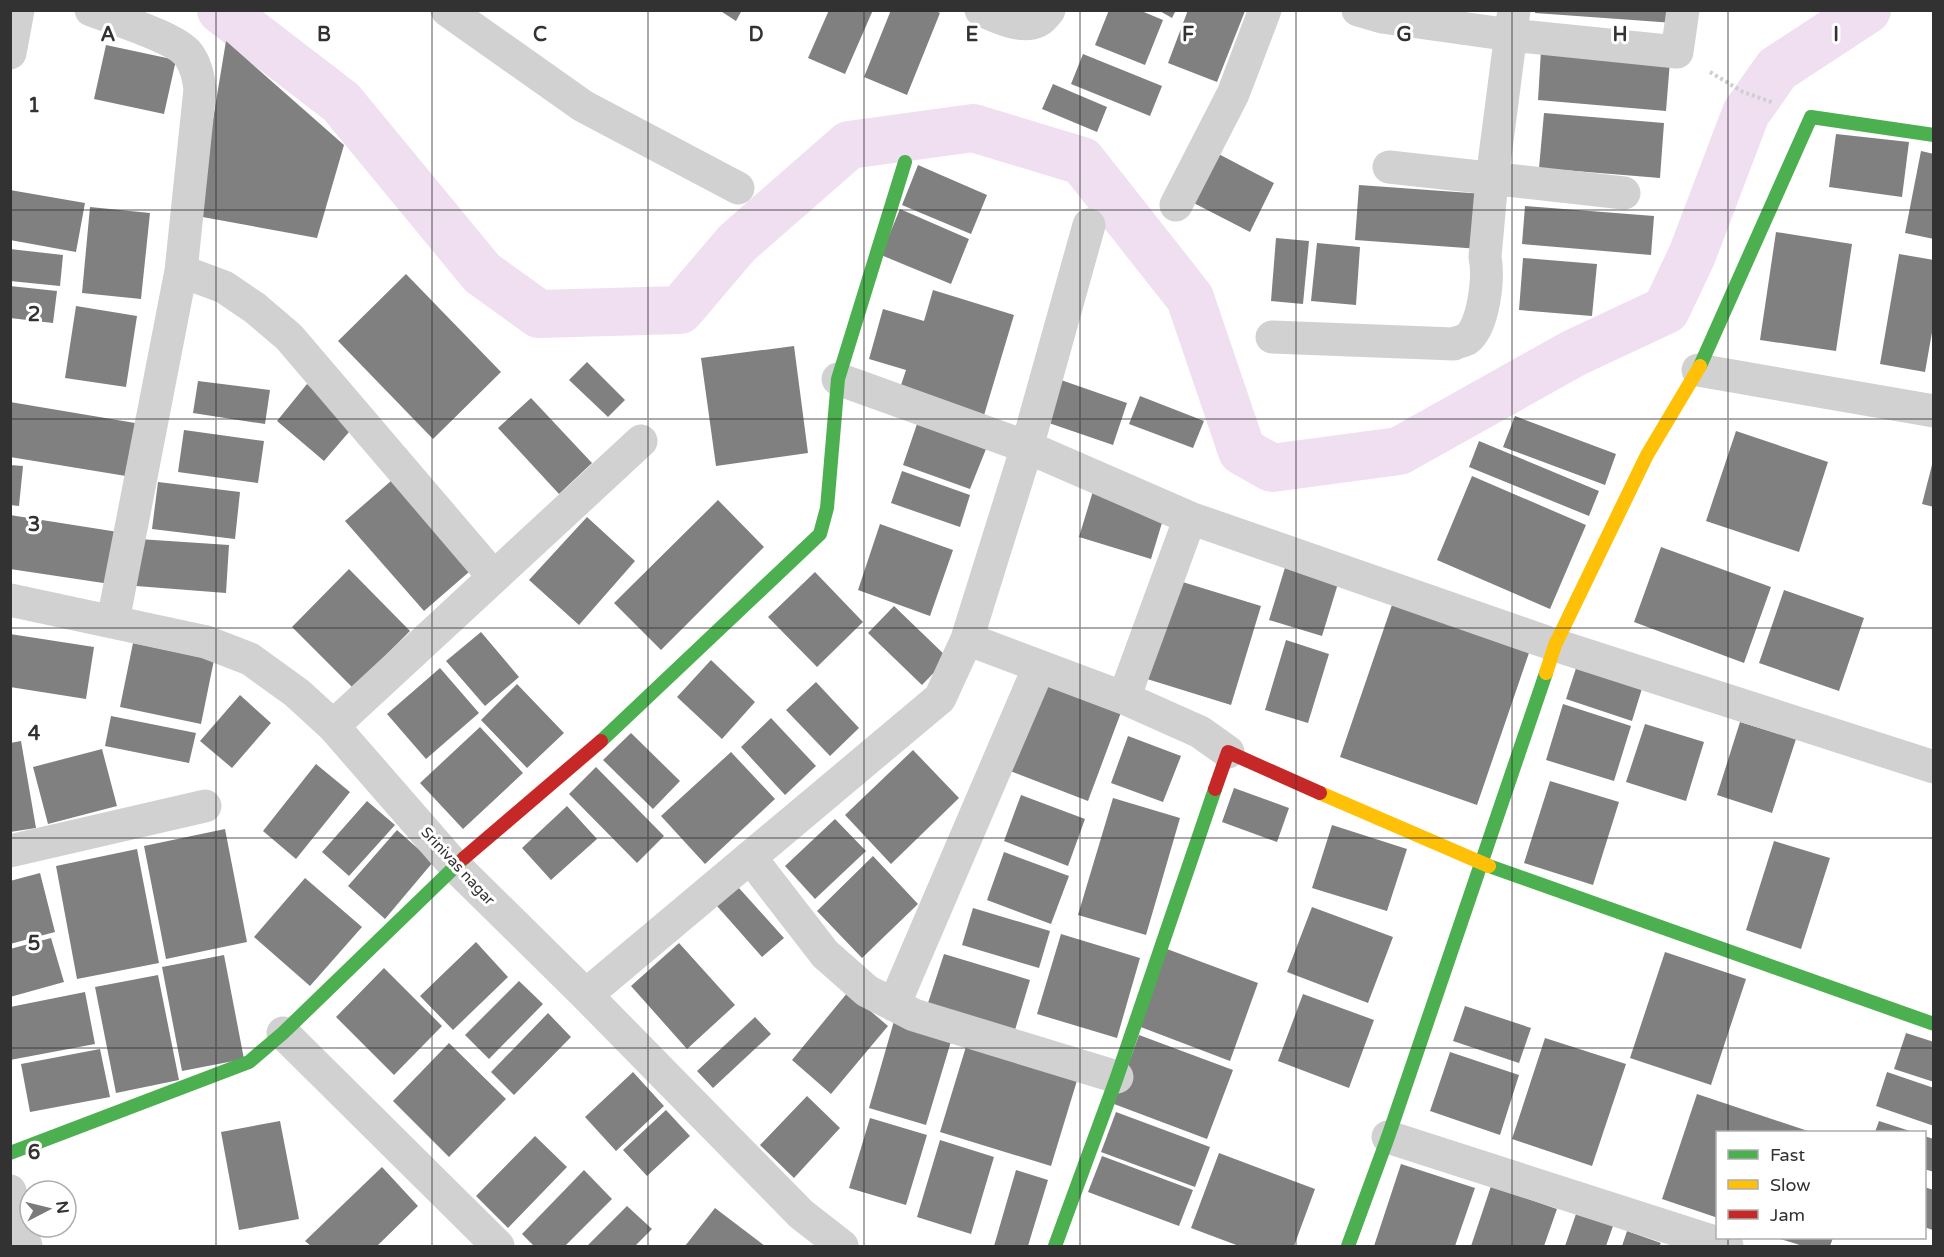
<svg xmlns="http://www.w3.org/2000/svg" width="1944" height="1257" font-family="'Varela Round',sans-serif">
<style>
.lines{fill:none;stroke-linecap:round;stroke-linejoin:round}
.canal{stroke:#efdff1;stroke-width:48}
.building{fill:#808080}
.path{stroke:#cfcfcf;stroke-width:4;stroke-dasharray:3 3;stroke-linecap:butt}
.street{stroke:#d1d1d1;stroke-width:33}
.fast{stroke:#4caf50;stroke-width:14}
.slow{stroke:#ffc107;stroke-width:14}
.jam{stroke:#c62828;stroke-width:14}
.grid{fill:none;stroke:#323232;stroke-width:1.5;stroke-opacity:0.55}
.labels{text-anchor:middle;stroke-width:6;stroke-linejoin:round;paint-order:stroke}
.street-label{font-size:15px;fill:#323232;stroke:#fff}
.grid-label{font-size:20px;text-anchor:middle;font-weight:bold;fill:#323232;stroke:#fff;stroke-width:6;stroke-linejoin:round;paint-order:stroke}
</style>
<rect width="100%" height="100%" fill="#fff"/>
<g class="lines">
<path class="canal" d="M221,10l120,92 141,171 57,41 141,-4 57,-67 112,-98 124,-17 109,33 108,137 52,153 30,17 127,-17 175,-98 92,-43 26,-55 54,-142 31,-44 90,-59"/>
</g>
<path class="building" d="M719,10h23l-6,11z
M829,10h44l-28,64 -37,-16z
M891,10h43l6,3 -33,82 -43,-18z
M1109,10h30l24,10 -18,45 -50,-20z
M1158,10h18l-4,8z
M1188,10l57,1 -28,71 -49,-19z
M1535,10h140l-1,13 -139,-10z
M226,41l118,104 -27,93 -120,-22z
M106,45l70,15 -12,54 -70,-15z
M1541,50l129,11 -4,50 -128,-11z
M1083,54l79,32 -12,30 -79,-32z
M1053,84l54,23 -10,25 -55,-23z
M1544,113l120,10 -4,55 -121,-10z
M1836,134l73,8 -7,55 -73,-10z
M1211,150l63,33 -24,49 -64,-33z
M1921,151l13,3v85l-29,-6z
M918,165l69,30 -16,39 -69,-29z
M1359,185l125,9 -4,55 -125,-9z
M10,190l75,13 -9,49 -66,-12z
M1525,206l129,10 -3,39 -129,-11z
M90,207l60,6 -9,86 -59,-6z
M900,209l69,30 -18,45 -70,-29z
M1776,232l76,12 -16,107 -76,-11z
M1276,238l33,3 -6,63 -32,-3z
M1317,243l43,4 -4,58 -45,-4z
M10,249l53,6 -3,31 -50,-5z
M1899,254l35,6v61l-9,51 -45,-8z
M1523,258l74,6 -5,52 -73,-6z
M406,274l95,98 -68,67 -95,-98z
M10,286l47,5 -4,32 -43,-5z
M933,290l81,25 -32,107 -85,-25 9,-27 -37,-11 14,-50 41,12z
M76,306l61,10 -11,71 -61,-9z
M794,346l14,107 -92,13 -15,-108z
M587,362l38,38 -17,17 -39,-37z
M1061,380l66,23 -14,42 -67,-23z
M198,381l72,9 -5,34 -72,-11z
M307,384l48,41 -31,36 -47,-40z
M1140,396l64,25 -11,27 -64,-24z
M531,398l61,65 -33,31 -61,-66z
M10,402l125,21 -9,53 -116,-19z
M1515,416l101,38 -11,31 -102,-38z
M917,424l69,25 -16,40 -67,-24z
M184,430l80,11 -6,42 -80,-11z
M1736,431l92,31 -29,90 -93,-31z
M1479,441l120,50 -10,25 -120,-49z
M1933,461h1v46l-12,-3z
M10,465l13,1 -4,40 -9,-1z
M902,471l68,24 -10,32 -69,-24z
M399,474l78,91 -53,46 -79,-90z
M1472,476l114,49 -36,84 -113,-49z
M158,482l82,10 -5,47 -83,-10z
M1093,491l72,22 -14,46 -72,-22z
M718,500l46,47 -103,103 -47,-47z
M10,515l108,17 -8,52 -100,-15z
M587,517l48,44 -56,64 -50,-45z
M880,524l73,26 -23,66 -72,-26z
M139,539l90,6 -3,48 -90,-7z
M1661,547l110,40 -27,76 -110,-41z
M1287,561l53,16 -18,59 -53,-16z
M349,569l61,62 -57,57 -61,-61z
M815,572l48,50 -46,45 -49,-50z
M1176,580l85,26 -30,99 -84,-26z
M1784,590l80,28 -25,73 -80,-28z
M1394,599l137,48 -54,158 -137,-48z
M894,606l54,52 -26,27 -54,-52z
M481,632l38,45 -34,29 -39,-45z
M10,634l84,13 -8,52 -76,-12z
M1286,640l43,14 -21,69 -43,-13z
M133,643l81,17 -13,64 -81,-17z
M711,660l44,42 -33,37 -45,-42z
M1578,662l66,20 -12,39 -66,-22z
M440,668l39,45 -53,46 -39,-45z
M1045,677l78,30 -35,94 -78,-30z
M816,682l43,46 -29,28 -44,-46z
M517,684l47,49 -37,35 -46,-48z
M240,695l31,28 -39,45 -32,-27z
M1563,704l68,22 -17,55 -68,-21z
M111,716l85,17 -7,30 -84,-17z
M771,718l45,48 -31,29 -44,-48z
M1740,722l56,17 -24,74 -55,-18z
M1645,724l59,18 -18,59 -60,-19z
M480,727l43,46 -60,56 -43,-46z
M631,733l49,48 -27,28 -50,-49z
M1128,736l53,20 -18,46 -52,-19z
M21,741l15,87 -26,4v-89z
M102,749l15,57 -69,18 -15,-57z
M913,750l46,48 -68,66 -46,-49z
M731,752l44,47 -70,65 -44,-48z
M316,764l34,28 -54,67 -33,-28z
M596,767l68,69 -27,27 -68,-69z
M1550,781l69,21 -26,83 -69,-22z
M1234,788l55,20 -12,34 -55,-20z
M1021,795l64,24 -17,47 -64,-25z
M1113,798l67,20 -34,117 -68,-20z
M367,801l28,24 -46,51 -27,-24z
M567,806l30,33 -46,41 -29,-32z
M835,819l31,32 -51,48 -30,-33z
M1332,825l75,24 -20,62 -75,-23z
M225,829l22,113 -81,17 -22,-113z
M397,830l36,32 -48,57 -37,-33z
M1774,841l56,17 -29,91 -55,-19z
M137,849l22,114 -82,16 -21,-113z
M1004,852l65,24 -18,48 -64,-24z
M873,856l45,48 -56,54 -45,-47z
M40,873l15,59 -45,12v-63z
M305,878l57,49 -52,59 -56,-49z
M738,887l46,51 -22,19 -45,-51z
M1312,907l81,30 -25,66 -81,-31z
M973,908l77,23 -11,37 -77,-23z
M1061,934l79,24 -23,80 -80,-24z
M51,938l13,44 -54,15v-48z
M476,942l32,35 -55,53 -33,-34z
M679,943l56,62 -48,44 -56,-63z
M1167,949l91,34 -28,78 -92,-35z
M1665,952l81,27 -35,106 -81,-27z
M944,954l86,26 -15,50 -87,-27z
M224,955l20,104 -62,12 -20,-104z
M384,968l58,58 -48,49 -58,-58z
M158,975l21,105 -63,13 -21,-106z
M519,981l24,23 -54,55 -24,-24z
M85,992l10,52 -85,16v-53z
M848,992l40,34 -57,68 -39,-34z
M1303,994l71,26 -25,68 -71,-27z
M1465,1006l66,22 -12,35 -66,-22z
M548,1013l23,24 -57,58 -23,-23z
M755,1017l16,17 -58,54 -16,-17z
M894,1021l58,17 -26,87 -57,-17z
M1906,1033l28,9v40l-40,-13z
M1139,1035l94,35 -26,69 -93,-35z
M1545,1038l81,26 -34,102 -80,-27z
M968,1040l111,34 -28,92 -111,-34z
M449,1043l57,56 -57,58 -56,-56z
M100,1049l10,48 -80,15 -9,-48z
M1450,1052l69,23 -19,60 -70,-24z
M633,1072l31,34 -48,45 -31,-34z
M1887,1072l47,16v38l-58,-20z
M1697,1094l114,38h-93v86l-56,-19z
M807,1096l33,32 -46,50 -34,-33z
M666,1110l24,26 -43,40 -24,-26z
M1116,1112l94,35 -15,40 -94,-35z
M870,1118l57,17 -21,70 -57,-17z
M280,1121l19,98 -60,11 -18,-98z
M1879,1121l34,11h-38z
M535,1136l32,31 -59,61 -32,-32z
M1924,1136l10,3v33l-10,-3z
M940,1140l54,17 -23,77 -54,-17z
M1219,1153l96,36 -21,57h-55l-48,-18z
M1102,1156l91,34 -14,36 -91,-34z
M1401,1164l74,24 -20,58h-81z
M382,1167l36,39 -41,40h-66l-6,-5z
M584,1170l28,29 -47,47h-31l-12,-12z
M1016,1170l32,10 -20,66h-34z
M1491,1186l66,23 -13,37h-73z
M1924,1187l10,3 -1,40 -9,-3z
M627,1206l25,23 -17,17h-48z
M715,1208l50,38h-80z
M1576,1214l37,12 -7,20h-41z
M1627,1231l34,12 -2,3h-37z
M1777,1238h56l-3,8h-27z"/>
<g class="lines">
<path class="path" d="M1710,72l33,20 31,11"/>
<path class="street" d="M91,10c23,9 84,27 97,44 8,11 10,22 12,35l-19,182 -68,350
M447,10l136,96 155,82
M981,10c16,7 40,19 57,11 4,-2 8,-7 11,-11
M1358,10l24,7 129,18 166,17 6,-42
M10,53l8,-43
M1389,167l235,26
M1176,205l57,-111 32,-84
M181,271l43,16 31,21 34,29 205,240
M1272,337l182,7c3,-2 10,-3 13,-5 17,-13 22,-62 18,-82l7,-78 22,-169
M1698,370l236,41
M838,379l189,68 163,71 365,127 379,122
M10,600l196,42 44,17 47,34 36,33 122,140 131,129 215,219 41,32
M967,639l60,-192 62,-222
M1124,698l66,-180
M333,726l308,-285
M10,851l195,-45
M750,857l75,97 42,37 47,24 203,62
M586,995l354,-297 27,-59 157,59 76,34 28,20
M894,1005l145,-338
M283,1033l215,213
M1388,1137l339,109
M10,1191l16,55"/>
<path class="fast" d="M1700,366l111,-249 123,18
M601,741l219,-207 7,-26 11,-129 67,-217
M1489,866l445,158
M10,1153l239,-91 34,-29 181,-175
M1055,1246l62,-169 98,-288
M1348,1246l40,-109 158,-464"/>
<path class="slow" d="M1546,673l9,-28 92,-190 53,-89
M1320,793l169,73"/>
<path class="jam" d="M1215,789l13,-37 92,41
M464,858l137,-117"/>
</g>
<path class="grid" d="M216,10v1236M432,10v1236M648,10v1236M864,10v1236M1080,10v1236M1296,10v1236M1512,10v1236M1728,10v1122M10,210h1924M10,419h1924M10,628h1924M10,838h1924M10,1048h1924M1728,1238v8"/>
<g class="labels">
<g class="street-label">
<text transform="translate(458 866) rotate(47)" y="5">Srinivas nagar</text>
</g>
</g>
<g class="grid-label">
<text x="108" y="41">A</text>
<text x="324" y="41">B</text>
<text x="540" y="41">C</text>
<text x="756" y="41">D</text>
<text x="972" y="41">E</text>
<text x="1188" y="41">F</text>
<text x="1404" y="41">G</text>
<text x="1620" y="41">H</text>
<text x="1836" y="41">I</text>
<text x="34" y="112">1</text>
<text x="34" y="321">2</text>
<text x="34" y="531">3</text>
<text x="34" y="740">4</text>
<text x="34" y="950">5</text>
<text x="34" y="1159">6</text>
</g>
<rect width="1944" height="1257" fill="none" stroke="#323232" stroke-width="24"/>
<rect x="1716" y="1131" width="210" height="108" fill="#ffffff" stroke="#adadad" stroke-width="1.5"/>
<rect x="1728" y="1150" width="30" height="9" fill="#4caf50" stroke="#adadad" stroke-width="1.5"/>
<text x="1770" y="1161" font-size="18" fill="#323232">Fast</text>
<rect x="1728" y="1180" width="30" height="9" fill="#ffc107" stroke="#adadad" stroke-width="1.5"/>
<text x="1770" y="1191" font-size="18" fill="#323232">Slow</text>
<rect x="1728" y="1210" width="30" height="9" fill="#c62828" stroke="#adadad" stroke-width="1.5"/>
<text x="1770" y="1221" font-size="18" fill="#323232">Jam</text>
<g transform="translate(48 1209) rotate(83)"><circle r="28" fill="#ffffff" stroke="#adadad" stroke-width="1.5"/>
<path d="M0-4.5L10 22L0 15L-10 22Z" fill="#7a7a7a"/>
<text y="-9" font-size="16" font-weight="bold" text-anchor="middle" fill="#323232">N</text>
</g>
</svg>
